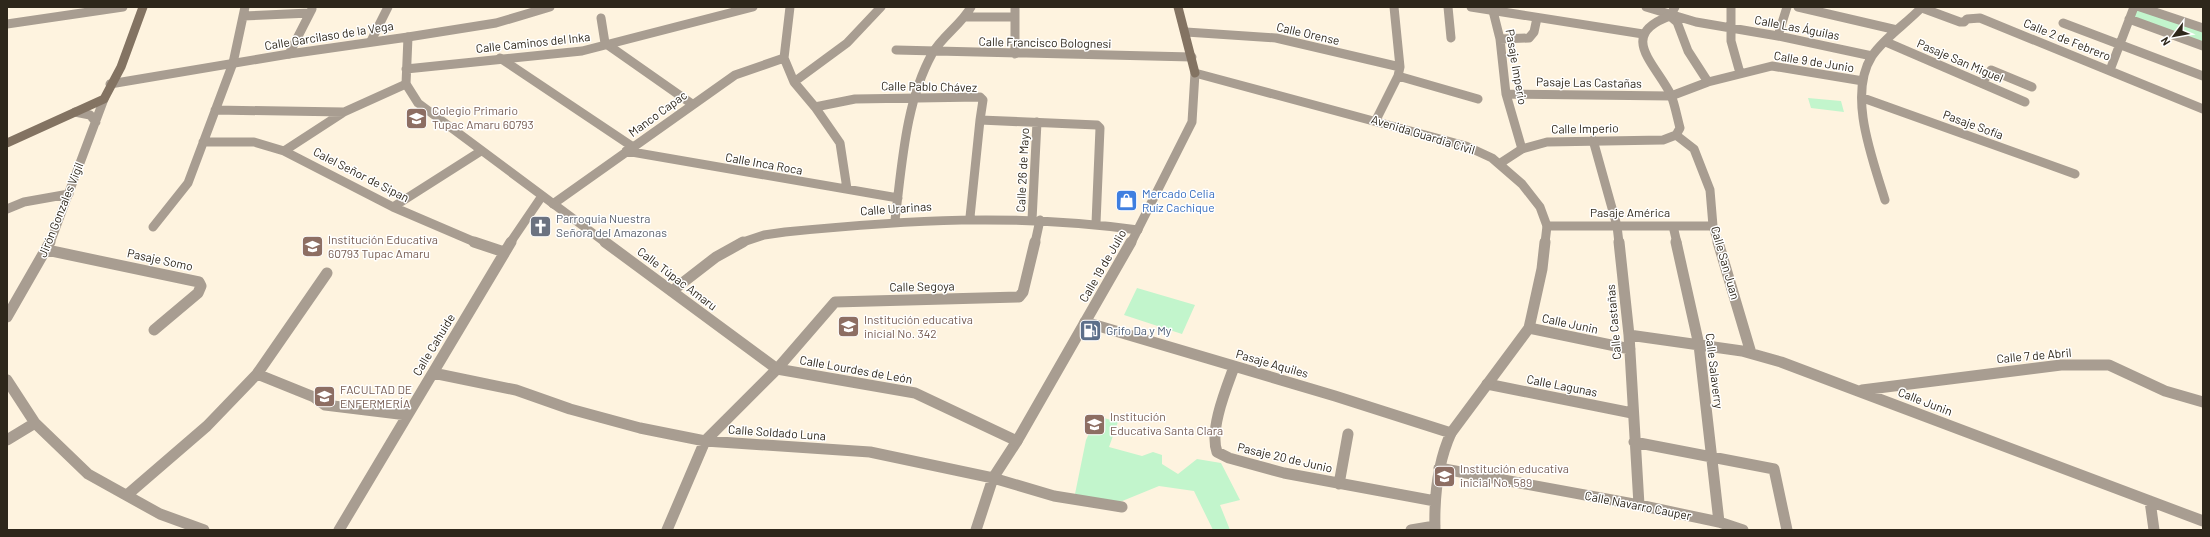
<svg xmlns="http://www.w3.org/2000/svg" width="2210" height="537" font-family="Barlow,sans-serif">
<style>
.green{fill:#c2f5cc}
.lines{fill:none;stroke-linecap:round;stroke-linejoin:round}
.minor-far1{stroke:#a89d91;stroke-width:9}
.minor{stroke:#a89d91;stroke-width:11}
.tertiary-far1{stroke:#a89d91;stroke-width:9}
.tertiary{stroke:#a89d91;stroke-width:11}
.secondary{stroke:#837362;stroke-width:9}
.labels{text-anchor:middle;stroke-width:3;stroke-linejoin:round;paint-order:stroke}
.street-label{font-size:12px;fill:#2e271b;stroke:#fff}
.education-label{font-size:12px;fill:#785e54;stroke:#fff;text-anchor:start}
.shop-label{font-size:12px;fill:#366cbe;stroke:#fff;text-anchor:start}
.worship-label{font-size:12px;fill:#5b616d;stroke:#fff;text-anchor:start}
.service-label{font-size:12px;fill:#4e5e75;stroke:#fff;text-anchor:start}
</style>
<rect width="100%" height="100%" fill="#fef3df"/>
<path class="green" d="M2137,7l66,22v16l-70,-26z
M1808,98l33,3 3,11 -33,-4z
M1137,288l58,17 -13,29 -58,-19z
M1097,416l21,6 -9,25 33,9 11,-4 9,3v9l16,10 19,-15 24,4 19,37 -20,5 10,25h-17l-19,-39 -35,-5 -44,18 -40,-10 11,-54z"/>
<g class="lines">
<path class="minor-far1" d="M790,7l-6,51 10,24 21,25 25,36 7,46
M1015,7v47
M1448,7l3,31
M1646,7l50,15 82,14 94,20
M1731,7v34l9,32
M1798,7l99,23
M2140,7l63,21
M1922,8l38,14h4l3,-3 13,-1 223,91
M1493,11l7,28 6,55 16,55
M243,16l67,-3
M1670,16l7,6 11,29 20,31
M966,17h49
M601,18l4,25 87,61
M2129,19l74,27
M2063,23l140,53
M7,24l116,-17
M1186,32l90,6 124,29
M1778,36l9,-29
M408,37l88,-14 54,-16
M1500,39l29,-1 5,-6 3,-14
M371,41l17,-34
M1886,42l139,60
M896,50l296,7
M289,54l23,-45
M500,58l133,89
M2110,70l24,-63
M1398,76l80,23
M794,82l53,-39 34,-36
M1982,83l9,-13 41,17
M1506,94l165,2 37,-14 64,-16 91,15
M1863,98l212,76
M815,107l40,-8 125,-2 3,3 -3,20 117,5 3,3 -4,95
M215,110l129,2
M75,112l15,3 6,7
M1376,120l22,-44 2,-9 -6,-60
M1676,135l18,14 16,41 3,36 5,17
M1593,140l24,86 2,17
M203,142h51l30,9 109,56 84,36
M284,151l60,-39 62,-28
M626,151l272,47
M1885,200c-12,-40 -38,-105 -13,-144 13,-19 34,-32 50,-49
M553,204l182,-129 49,-17
M393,207l88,-56
M7,209l17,-7 45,-8
M970,217l10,-97
M895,220c7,-54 10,-117 37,-166 10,-18 29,-29 39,-47
M1032,220l5,-98
M1547,226h166
M1673,226l4,17
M153,227l35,-44 45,-120 12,-56
M50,243l54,-144
M510,243l32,-47
M740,243l24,-8 21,-3c122,-12 230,-19 353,-2
M1035,243l5,-23"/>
<path class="minor" d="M474,242l30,10
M1619,242l10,93 10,170
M1676,242l23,103 20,177
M1718,242l33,111
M47,250l152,32 2,4 -3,7 -44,37
M672,291l44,-34 27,-15
M7,317l43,-75
M1085,322l250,74 116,37c-14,31 -17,63 -16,97
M1529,328l101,21
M1629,335l113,16 39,11 422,159
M1234,367c-8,22 -25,63 -17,85l12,6 55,15 151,28
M433,373l83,17 54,19 70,19 65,13 165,11 123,26 61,18 68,11
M257,374l57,23 11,8 82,10
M7,380l28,43 53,51 72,40 44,16
M1487,384l145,29
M1862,390l199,-25h48l56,26 38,11
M7,440l28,-17
M1634,442l140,27 13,61
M1439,468l200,37 80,17 24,8
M1339,484l9,-50
M127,495l80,-69 50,-52 70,-101
M2150,501l4,29
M339,530l172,-288
M667,530l38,-89 72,-72 58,-67 184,-5 4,-5 12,-50
M976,530l17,-52 24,-37
M1411,530l24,-4"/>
<path class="tertiary-far1" d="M1471,7l172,27
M406,69l176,-18 171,-44
M110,84l179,-30 119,-17 -2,47 12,19 188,140
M1499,164l23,-15 25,-7 116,-2 13,-5 4,-7c-3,-11 -5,-23 -9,-33 -16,-32 -54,-60 -1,-79l5,-9
M1131,243l61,-121 3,-49 271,73 26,12 30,26 18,23 7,19 -2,17"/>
<path class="tertiary" d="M605,242l172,127 138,24 102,48 114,-199
M1451,433l78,-105 13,-59 3,-27"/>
<path class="secondary" d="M1178,7l17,66
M7,143l97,-44 17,-32 22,-60"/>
</g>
<defs>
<symbol id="school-square" viewBox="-11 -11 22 22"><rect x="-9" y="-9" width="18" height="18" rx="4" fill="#8d6e63" stroke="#fff"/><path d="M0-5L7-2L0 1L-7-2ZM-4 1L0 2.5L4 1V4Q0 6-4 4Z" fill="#fff"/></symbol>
<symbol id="shop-square" viewBox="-11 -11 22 22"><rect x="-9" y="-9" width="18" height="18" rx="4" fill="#3f7fe0" stroke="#fff"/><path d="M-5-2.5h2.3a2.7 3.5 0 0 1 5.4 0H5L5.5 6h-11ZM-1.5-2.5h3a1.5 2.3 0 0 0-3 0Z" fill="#fff"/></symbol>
<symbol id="church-square" viewBox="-11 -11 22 22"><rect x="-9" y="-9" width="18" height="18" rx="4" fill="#6b7280" stroke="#fff"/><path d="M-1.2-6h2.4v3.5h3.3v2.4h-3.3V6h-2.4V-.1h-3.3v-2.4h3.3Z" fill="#fff"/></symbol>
<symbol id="fuel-square" viewBox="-11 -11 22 22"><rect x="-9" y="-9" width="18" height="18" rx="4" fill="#5c6f8a" stroke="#fff"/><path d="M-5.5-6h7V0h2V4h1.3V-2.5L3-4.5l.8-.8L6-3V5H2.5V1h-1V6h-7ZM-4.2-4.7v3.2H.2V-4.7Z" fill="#fff"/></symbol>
</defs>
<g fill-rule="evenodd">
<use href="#school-square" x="404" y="106" width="25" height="25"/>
<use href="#shop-square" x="1114" y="188" width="25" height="25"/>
<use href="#church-square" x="528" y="214" width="25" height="25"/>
<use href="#school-square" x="300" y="234" width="25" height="25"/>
<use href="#school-square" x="836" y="314" width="25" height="25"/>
<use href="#fuel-square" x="1078" y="318" width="25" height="25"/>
<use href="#school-square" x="312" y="384" width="25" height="25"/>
<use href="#school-square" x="1082" y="412" width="25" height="25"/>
<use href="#school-square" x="1432" y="464" width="25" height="25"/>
</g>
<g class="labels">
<g class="street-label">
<text transform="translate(1797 28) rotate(11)" y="4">Calle Las Águilas</text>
<text transform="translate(1308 34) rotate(13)" y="4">Calle Orense</text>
<text transform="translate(329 36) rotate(-9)" y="4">Calle Garcilaso de la Vega</text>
<text transform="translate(2067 40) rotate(22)" y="4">Calle 2 de Febrero</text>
<text transform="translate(533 43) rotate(-6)" y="4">Calle Caminos del Inka</text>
<text transform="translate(1045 43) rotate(1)" y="4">Calle Francisco Bolognesi</text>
<text transform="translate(1960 61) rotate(23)" y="4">Pasaje San Miguel</text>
<text transform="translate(1814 62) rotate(9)" y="4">Calle 9 de Junio</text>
<text transform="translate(1516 67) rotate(80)" y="4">Pasaje Imperio</text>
<text transform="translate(1589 83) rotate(1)" y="4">Pasaje Las Castañas</text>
<text transform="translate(929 87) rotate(1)" y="4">Calle Pablo Chávez</text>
<text transform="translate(658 114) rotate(-36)" y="4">Manco Capac</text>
<text transform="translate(1973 125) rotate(20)" y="4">Pasaje Sofía</text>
<text transform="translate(1585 129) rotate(-1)" y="4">Calle Imperio</text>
<text transform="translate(1423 135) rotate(17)" y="4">Avenida Guardia Civil</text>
<text transform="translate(764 164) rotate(10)" y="4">Calle Inca Roca</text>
<text transform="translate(1023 170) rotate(-87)" y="4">Calle 26 de Mayo</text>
<text transform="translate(361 175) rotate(27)" y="4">Calel Señor de Sipan</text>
<text transform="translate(896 209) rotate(-4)" y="4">Calle Urarinas</text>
<text transform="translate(61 210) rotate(-68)" y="4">Jirón Gonzales Vigil</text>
<text x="1630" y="217">Pasaje América</text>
<text transform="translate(160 260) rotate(12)" y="4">Pasaje Somo</text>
<text transform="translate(1725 263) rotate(74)" y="4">Calle San Juan</text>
<text transform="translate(1103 266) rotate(-60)" y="4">Calle 19 de Julio</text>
<text transform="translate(677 279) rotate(37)" y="4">Calle Túpac Amaru</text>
<text transform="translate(922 287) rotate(-1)" y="4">Calle Segoya</text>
<text transform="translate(1614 322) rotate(-95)" y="4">Calle Castañas</text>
<text transform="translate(1570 324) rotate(12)" y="4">Calle Junin</text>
<text transform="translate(434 345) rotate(-59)" y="4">Calle Cahuide</text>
<text transform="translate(2034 356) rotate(-5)" y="4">Calle 7 de Abril</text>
<text transform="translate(1272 364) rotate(16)" y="4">Pasaje Aquiles</text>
<text transform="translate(856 370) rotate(10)" y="4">Calle Lourdes de León</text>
<text transform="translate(1714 371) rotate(83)" y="4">Calle Salaverry</text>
<text transform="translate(1562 386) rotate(11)" y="4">Calle Lagunas</text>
<text transform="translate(1925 402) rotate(21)" y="4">Calle Junin</text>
<text transform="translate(777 433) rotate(4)" y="4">Calle Soldado Luna</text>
<text transform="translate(1285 458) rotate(13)" y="4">Pasaje 20 de Junio</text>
<text transform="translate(1638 506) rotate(11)" y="4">Calle Navarro Cauper</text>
</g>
<g class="education-label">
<text x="432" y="115">Colegio Primario<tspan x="432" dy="14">Tupac Amaru 60793</tspan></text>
<text x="328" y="244">Institución Educativa<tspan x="328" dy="14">60793 Tupac Amaru</tspan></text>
<text x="864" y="324">Institución educativa<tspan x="864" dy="14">inicial No. 342</tspan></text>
<text x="340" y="394">FACULTAD DE<tspan x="340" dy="14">ENFERMERÍA</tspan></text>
<text x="1110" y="421">Institución<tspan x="1110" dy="14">Educativa Santa Clara</tspan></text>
<text x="1460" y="473">Institución educativa<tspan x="1460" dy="14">inicial No. 589</tspan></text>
</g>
<g class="shop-label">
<text x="1142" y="198">Mercado Celia<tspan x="1142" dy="14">Ruíz Cachique</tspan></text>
</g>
<g class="worship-label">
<text x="556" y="223">Parroquia Nuestra<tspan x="556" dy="14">Señora del Amazonas</tspan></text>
</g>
<g class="service-label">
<text x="1106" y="335">Grifo Da y My</text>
</g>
</g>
<rect width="2210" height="537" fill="none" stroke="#2e271b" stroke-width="16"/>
<g transform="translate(2174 36) rotate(238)" stroke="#ffffff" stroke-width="3" paint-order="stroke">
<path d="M0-3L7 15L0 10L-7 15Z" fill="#2e271b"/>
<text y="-6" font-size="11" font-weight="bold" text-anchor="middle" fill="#2e271b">N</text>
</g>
</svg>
